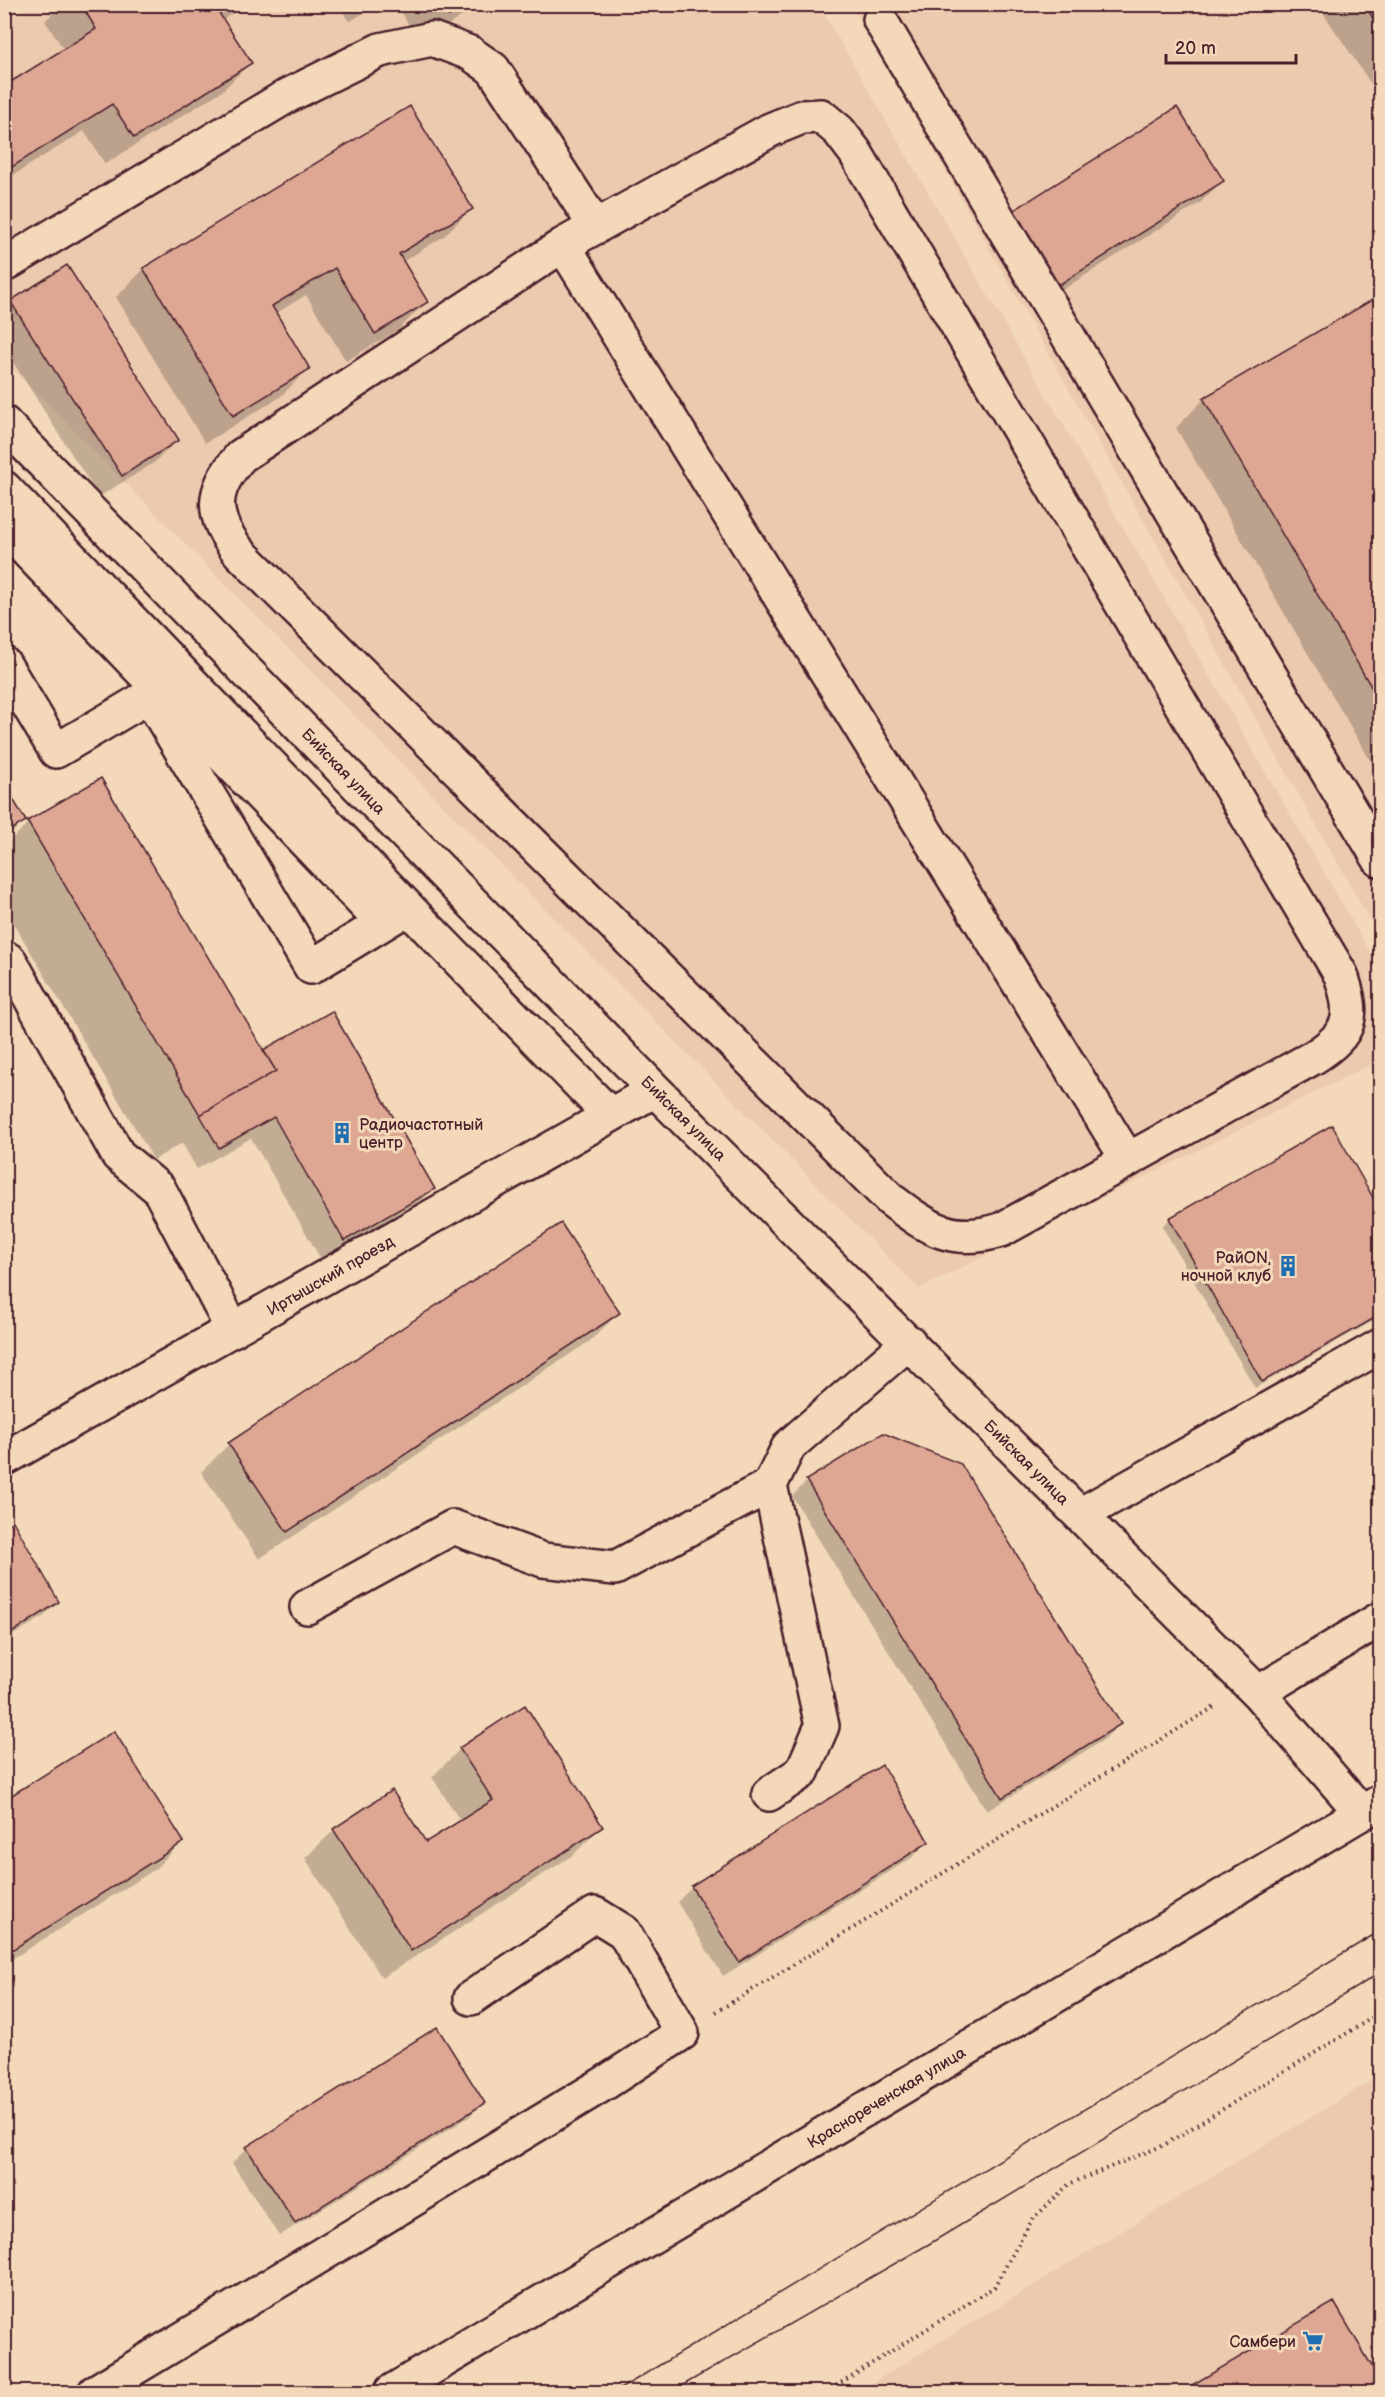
<svg xmlns="http://www.w3.org/2000/svg" width="1385" height="2397" font-family="'Balsamiq Sans',sans-serif">
<style>
.built{fill:#eccaaf}
.shadow{fill:#0003}
.building{fill:#dda794;stroke:#4a1f2b;stroke-width:1.5}
.lines{fill:none;stroke-linecap:round;stroke-linejoin:round}
.minor-casing{stroke:#4a1f2b;stroke-width:38}
.major-casing{stroke:#4a1f2b;stroke-width:38}
.path{stroke:#4a1f2b;stroke-width:4;stroke-dasharray:1.5 4.5;stroke-linecap:butt}
.minor{stroke:#f3d9ba;stroke-width:33}
.major{stroke:#f3d9ba;stroke-width:33}
.tram{stroke:#4a1f2b;stroke-width:1.5}
.labels{text-anchor:middle;stroke-width:6;stroke-linejoin:round;paint-order:stroke}
.street-label{font-size:16px;fill:#4a1f2b;stroke:#f3d9ba}
.poi-label{font-size:16px;fill:#4a1f2b;stroke:#f3d9ba;text-anchor:end}
</style>
<rect width="100%" height="100%" fill="#f3d9ba"/>
<filter id="ink" filterUnits="userSpaceOnUse"><feTurbulence type="fractalNoise" baseFrequency=".0167" numOctaves="2"/><feDisplacementMap in="SourceGraphic" scale="12" xChannelSelector="R" yChannelSelector="G"/><feConvolveMatrix kernelMatrix="1 2 1 2 8 2 1 2 1" color-interpolation-filters="sRGB"/></filter>
<g filter="url(#ink)">
<path class="built" d="M29,5h790l561,964v91l-461,229 -914,-928v-341z
M851,5h529v933z
M1380,2075v317h-523z"/>
<path class="shadow" d="M62,4h185l-25,16 28,43 -28,28 -117,73 -21,-33 -80,50v-93l61,-37 -20,-30z
M338,4h40l-29,18z
M396,4h85l-61,39z
M1317,4h63v93z
M1222,181l-22,22 -168,106 -45,-72 22,-22z
M471,209l-28,28 -41,25 24,40 -28,28 -52,31 -40,-66 -31,19 33,55 -28,28 -75,46 -89,-146 28,-28z
M11,302l166,138 -22,22 -56,35 -95,-149v-39z
M1371,302l9,16v459l-204,-349 28,-29z
M4,787l20,34 -20,20z
M28,823l235,230 170,136 -22,22 -89,50 -71,-123 -54,31 -15,-26 -28,17 -150,-253v-60z
M1332,1127l48,86v104l-125,71 -93,-162 8,-7z
M619,1313l-29,28 -331,218 -58,-87 28,-28z
M883,1435l236,289 -14,15 -118,72 -195,-315 15,-15z
M4,1528l53,74 -14,15 -39,24z
M460,1749l141,78 -28,28 -191,123 -77,-120 29,-28 58,-37 34,52 35,-23 -29,-45z
M4,1802l178,40 -28,28 -150,94z
M927,1842l-14,15 -190,119 -46,-74 15,-15z
M483,2102l-14,15 -190,119 -47,-73 15,-15z
M1334,2304l46,79v9h-197z"/>
<path class="building" d="M81,4h151l-13,9 33,50 -118,75 -22,-34 -108,68v-86l92,-57z
M441,4h26l-18,12z
M1364,4h16v25z
M410,106l63,103 -74,45 29,48 -53,32 -40,-66 -63,38 38,63 -77,47 -90,-148z
M1177,107l47,74 -170,107 -46,-74z
M67,265l112,175 -57,36 -112,-175z
M1372,300l8,15v387l-177,-304z
M101,778l175,293 -76,44 -173,-294z
M4,784l22,37 -22,13z
M332,1011l103,178 -91,52 -70,-124 -55,31 -19,-33 76,-44 -13,-21z
M1332,1125l48,85v105l-118,67 -93,-164z
M561,1223l59,90 -333,219 -59,-89z
M883,1433l78,31 160,260 -119,74 -196,-318z
M13,1521l46,81 -55,36v-111z
M525,1705l78,122 -192,124 -78,-122 59,-39 34,52 67,-42 -34,-52z
M114,1731l70,111 -180,113v-155z
M882,1765l47,77 -190,120 -48,-76z
M437,2027l48,76 -190,120 -49,-76z
M1334,2302l46,78v12h-200z"/>
<g class="lines">
<defs>
<path id="minor" d="M880,20l500,840
M821,116l18,15 16,21 486,823c14,41 11,58 -27,82l-313,173c-48,15 -72,-1 -110,-30l-652,-648c-29,-36 -29,-61 2,-96l322,-211 207,-115 32,-13z
M563,245l565,915
M4,265l283,-169 93,-46 52,-11 38,14 23,16 103,158
M4,423l651,667 603,603 104,120
M4,488l404,420
M4,527l379,396
M4,664l52,87 93,-55 162,271 97,-59 202,207
M4,957l6,4 108,194 41,34 74,141
M4,1459l651,-369
M1080,1515l300,-169
M307,1607l146,-80 90,33 72,8 155,-83
M1258,1693l122,-74
M769,1794l33,-22 20,-46 -52,-241 19,-39 120,-104
M95,2392l510,-309 77,-50 -58,-101 -29,-18 -124,84"/>
<path id="major" d="M391,2392l989,-590"/>
</defs>
<use href="#minor" class="minor-casing"/>
<use href="#major" class="major-casing"/>
<path class="path" d="M716,2012l500,-306
M826,2392l168,-105 38,-67 37,-36 95,-39 216,-132"/>
<use href="#minor" class="minor"/>
<use href="#major" class="major"/>
<path class="tram" d="M615,2392l765,-461
M671,2392l258,-148 451,-271"/>
</g>
</g>
<defs>
<symbol id="building-bare" viewBox="-9 -9 18 18"><path d="M-4-6H4V6H1V3H-1V6H-4ZM-2.5-4.3h1.7v1.8h-1.7ZM.8-4.3h1.7v1.8H.8ZM-2.5-1h1.7V.8h-1.7ZM.8-1h1.7V.8H.8Z" fill="#1f6fb2" stroke="#f3d9ba" stroke-width="2.5" paint-order="stroke"/></symbol>
<symbol id="supermarket-bare" viewBox="-9 -9 18 18"><path d="M-6-5.5h2.5l.6 2H6L4.5 2H-2.5L-4.4-4H-6ZM-1.5 3.2a1.3 1.3 0 1 0 .1 0ZM3 3.2a1.3 1.3 0 1 0 .1 0Z" fill="#1f6fb2" stroke="#f3d9ba" stroke-width="2.5" paint-order="stroke"/></symbol>
</defs>
<g fill-rule="evenodd">
<use href="#building-bare" x="327" y="1118" width="30" height="30"/>
<use href="#building-bare" x="1273" y="1251" width="30" height="30"/>
<use href="#supermarket-bare" x="1298" y="2326" width="30" height="30"/>
</g>
<g class="labels">
<g class="street-label">
<text transform="translate(344 771) rotate(46)" y="6">Бийская улица</text>
<text transform="translate(684 1118) rotate(45)" y="6">Бийская улица</text>
<text transform="translate(330 1275) rotate(-30)" y="6">Иртышский проезд</text>
<text transform="translate(1027 1462) rotate(45)" y="6">Бийская улица</text>
<text transform="translate(886 2097) rotate(-31)" y="6">Краснореченская улица</text>
</g>
<g class="poi-label">
<text x="359" y="1130" text-anchor="start">Радиочастотный<tspan x="359" dy="18">центр</tspan></text>
<text x="1271" y="1263">РайON,<tspan x="1271" dy="18">ночной клуб</tspan></text>
<text x="1296" y="2347">Самбери</text>
</g>
</g>
<rect width="1385" height="2397" fill="none" stroke="#f3d9ba" stroke-width="24"/>
<rect x="12" y="12" width="1361" height="2373" fill="none" stroke="#4a1f2b" stroke-width="2" filter="url(#ink)"/>
<path d="M1166 54v9h130v-9" fill="none" stroke="#4a1f2b" stroke-width="3"/>
<text x="1175" y="54" font-size="18" fill="#4a1f2b" stroke="#f3d9ba" stroke-width="4.5" paint-order="stroke">20 m</text>
</svg>
